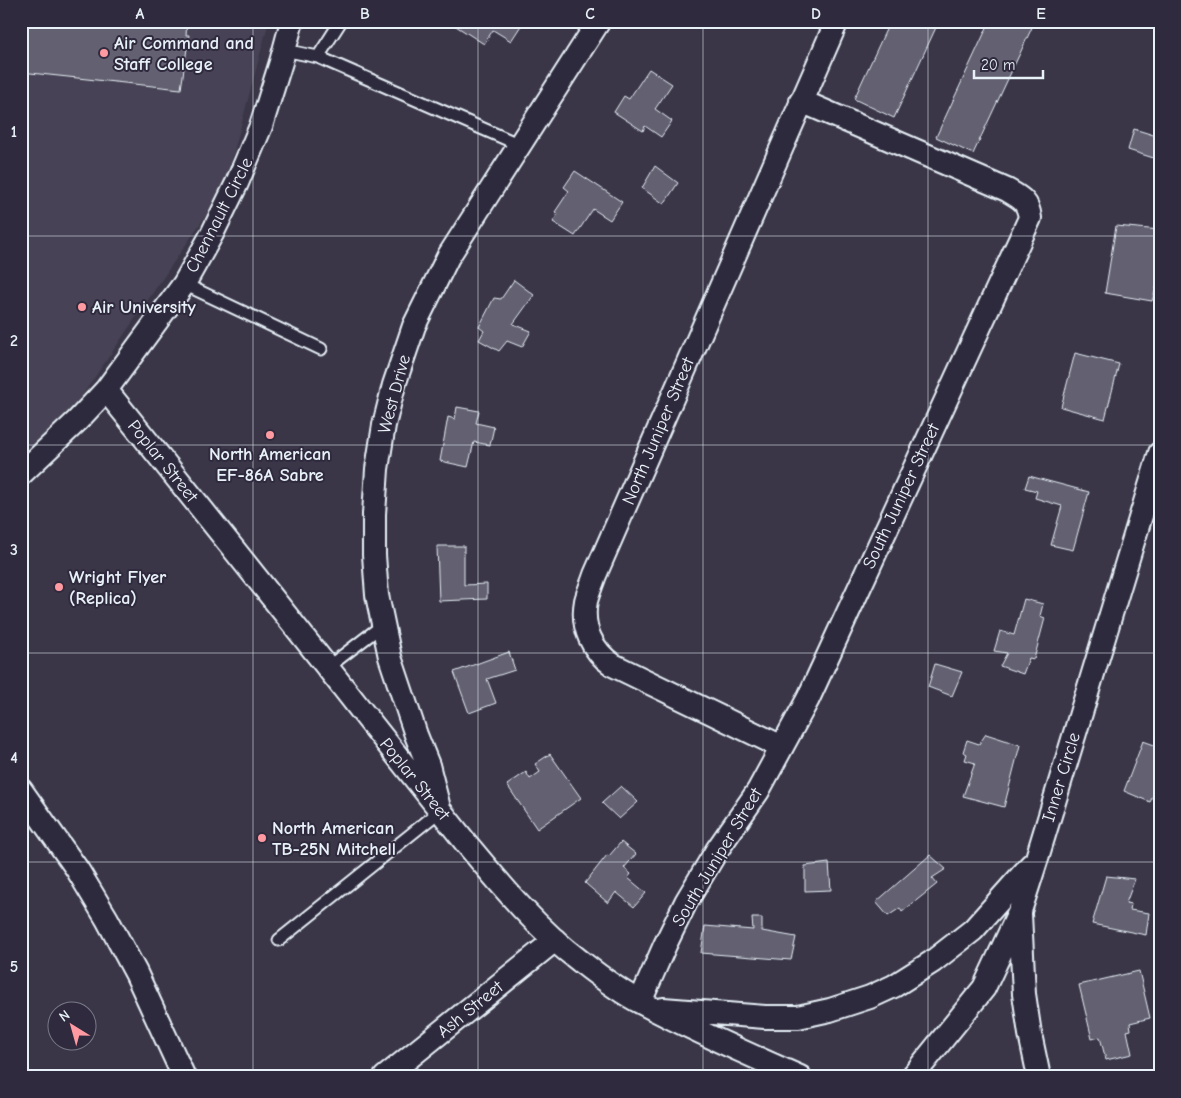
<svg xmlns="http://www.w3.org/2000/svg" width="1181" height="1098" font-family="'Comic Neue',sans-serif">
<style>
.built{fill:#464354}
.building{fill:#636171;stroke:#e8f1f8}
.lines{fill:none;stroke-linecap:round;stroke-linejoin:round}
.service-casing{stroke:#e8f1f8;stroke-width:15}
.minor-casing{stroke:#e8f1f8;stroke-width:26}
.service{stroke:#2f2a3d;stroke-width:11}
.minor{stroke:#2f2a3d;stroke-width:22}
.grid{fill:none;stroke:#e8f1f8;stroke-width:1;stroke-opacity:0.55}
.poi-dot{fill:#ff9aa2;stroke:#2f2a3d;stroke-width:2}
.labels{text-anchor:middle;stroke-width:4;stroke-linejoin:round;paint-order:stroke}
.poi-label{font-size:18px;font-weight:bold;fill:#e8f1f8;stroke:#2f2a3d;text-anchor:start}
.street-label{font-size:18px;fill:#e8f1f8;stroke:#2f2a3d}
.neatline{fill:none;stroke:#e8f1f8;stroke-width:2}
.grid-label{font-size:16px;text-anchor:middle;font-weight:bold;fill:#e8f1f8}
</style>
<rect width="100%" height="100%" fill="#3a3648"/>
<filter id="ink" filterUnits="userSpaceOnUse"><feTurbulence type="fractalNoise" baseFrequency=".02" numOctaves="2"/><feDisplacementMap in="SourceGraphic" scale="10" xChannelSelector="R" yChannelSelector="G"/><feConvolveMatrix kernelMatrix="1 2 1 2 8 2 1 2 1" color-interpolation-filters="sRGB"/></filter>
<g filter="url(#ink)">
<path class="built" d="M21,21h248l-45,168 -162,236 -41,29z"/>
<path class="building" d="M21,21h99l50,5 1,-5h16l-1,14h3l-8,54 -160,-17z
M448,21h76l-13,20 -18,-11 -9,14z
M890,21h49l-45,97 -40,-19z
M990,21h45l-62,133 -37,-17z
M649,69l23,15 -17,25 17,12 -11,16 -16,-11 -2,5 -29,-19 10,-16 5,3z
M1134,129l26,8v23l-32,-10z
M655,166l23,17 -14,21 -22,-16z
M575,171l47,31 -12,18 -17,-11 -18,27 -22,-14 5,-8 -3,-2 14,-21 -5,-4z
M1116,226l44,4v45l-8,26 -47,-8z
M514,280l20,15 -21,29 18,7 -9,16 -15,-6 -8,10 -20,-11 5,-9 -5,-4 15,-29 7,1z
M1075,353l44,11 -14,55 -44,-12z
M457,407l22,4 -3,12 18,4 -4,18 -16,-3 -6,25 -28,-6 8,-44 7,2z
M1029,476l60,16 -16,58 -22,-5 11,-39 -27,-8 2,-7 -12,-3z
M437,546h27v39l23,-1v15l-48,2z
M1024,599l19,5 -3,12 5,2 -11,41 -5,-1 -6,16 -23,-8 7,-13 -13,-2 6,-20 14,4z
M509,652l6,18 -28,9 9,24 -27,10 -15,-41z
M935,664l27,8 -10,24 -24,-9z
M986,734l34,11 -16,62 -41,-11 12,-33 -10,-3 2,-6 -4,-2 4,-12 12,4z
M1143,741l17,6v35l-10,20 -26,-11z
M550,754l31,44 -44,31 -30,-44 19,-13 4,7 10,-7 -5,-8z
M621,786l17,16 -19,17 -17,-16z
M621,842l15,12 -12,14 7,6 -3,4 18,15 -12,14 -18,-15 -8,11 -23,-20 22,-28 2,1z
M930,855l16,14 -14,9 5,6 -35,28 -2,-4 -12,8 -12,-14z
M829,863l2,27 -26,1v-25z
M1106,876l29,3 -9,24 5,1 -1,6 19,3 -3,22 -54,-11z
M752,918h10v13l34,6 -5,23 -90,-7 4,-27 48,4z
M1139,971l11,47 -20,5 1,7 -4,1 5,23 -26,6 -6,-23 -8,2 -13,-54z"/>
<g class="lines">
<defs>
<path id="service" d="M284,50l34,7 202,88
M318,57l23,-36
M184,284l137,65
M328,667l56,-43
M279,940l161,-129"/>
<path id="minor" d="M106,390c87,108 173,215 258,324 34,43 68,86 102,129 35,42 70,85 114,118 19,15 40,31 62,42 51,27 105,51 158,74
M21,474l56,-53 29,-31 78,-106 28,-50 25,-51 24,-57 20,-64 11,-41
M782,747l-169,-82c-21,-14 -32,-38 -27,-64 2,-8 6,-17 9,-26l242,-554
M21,790l56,79 30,50 29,54 48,104
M438,804l-10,-39 -12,-30 -26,-78 -13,-62 -3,-40v-41l3,-45 7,-44 10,-40 20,-59 34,-69 151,-236
M1020,914l4,80 6,40 9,43
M640,1002l25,-57 21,-43 31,-52 41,-59 50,-92 222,-481c-2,-17 -9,-20 -23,-28l-206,-89
M663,1009l102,8h33l32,-7 40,-13 24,-11 38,-24 41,-32 58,-65
M385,1077l170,-137
M912,1077l72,-89 36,-77 17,-53 123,-405"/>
</defs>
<use href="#service" class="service-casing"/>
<use href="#minor" class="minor-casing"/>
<use href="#service" class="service"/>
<use href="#minor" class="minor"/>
</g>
</g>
<path class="grid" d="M253,21v1056M478,21v1056M703,21v1056M928,21v1056M21,236h1139M21,445h1139M21,653h1139M21,862h1139"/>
<g class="poi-dot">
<circle cx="104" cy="53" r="5"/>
<circle cx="82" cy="307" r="5"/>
<circle cx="270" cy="435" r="5"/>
<circle cx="59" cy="587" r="5"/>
<circle cx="262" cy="838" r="5"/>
</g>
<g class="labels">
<g class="poi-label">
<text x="114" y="49">Air Command and<tspan x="114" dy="21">Staff College</tspan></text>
<text x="92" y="313">Air University</text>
<text x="270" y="460" text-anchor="middle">North American<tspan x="270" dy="21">EF-86A Sabre</tspan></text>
<text x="69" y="583">Wright Flyer<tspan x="69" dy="21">(Replica)</tspan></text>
<text x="272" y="834">North American<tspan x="272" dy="21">TB-25N Mitchell</tspan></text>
</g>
<g class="street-label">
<text transform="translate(219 215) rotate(-63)" y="6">Chennault Circle</text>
<text transform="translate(394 394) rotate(-75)" y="6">West Drive</text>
<text transform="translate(658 431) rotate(-67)" y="6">North Juniper Street</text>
<text transform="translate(163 461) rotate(51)" y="6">Poplar Street</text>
<text transform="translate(901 496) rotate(-65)" y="6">South Juniper Street</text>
<text transform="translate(1061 777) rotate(-73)" y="6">Inner Circle</text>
<text transform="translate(415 779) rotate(51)" y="6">Poplar Street</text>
<text transform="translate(717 857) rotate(-59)" y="6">South Juniper Street</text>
<text transform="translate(470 1009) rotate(-39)" y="6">Ash Street</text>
</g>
</g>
<rect width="1181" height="1098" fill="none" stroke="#2f2a3d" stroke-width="55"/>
<g transform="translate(72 1026) rotate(323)"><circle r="24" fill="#2f2a3d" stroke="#797a88"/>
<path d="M0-4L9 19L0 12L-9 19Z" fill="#ff9aa2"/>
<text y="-8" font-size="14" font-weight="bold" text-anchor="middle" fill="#e8f1f8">N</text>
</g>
<path d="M974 70v8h69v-8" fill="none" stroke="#e8f1f8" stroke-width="2.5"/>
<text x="981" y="70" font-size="15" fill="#e8f1f8" stroke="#2f2a3d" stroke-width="4" paint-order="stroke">20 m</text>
<rect x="28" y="28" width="1126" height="1042" class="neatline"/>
<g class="grid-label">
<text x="140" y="19">A</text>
<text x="365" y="19">B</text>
<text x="590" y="19">C</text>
<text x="816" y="19">D</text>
<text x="1041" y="19">E</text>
<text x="14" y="137">1</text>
<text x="14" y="346">2</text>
<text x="14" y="555">3</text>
<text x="14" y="763">4</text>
<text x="14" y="972">5</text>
</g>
</svg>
